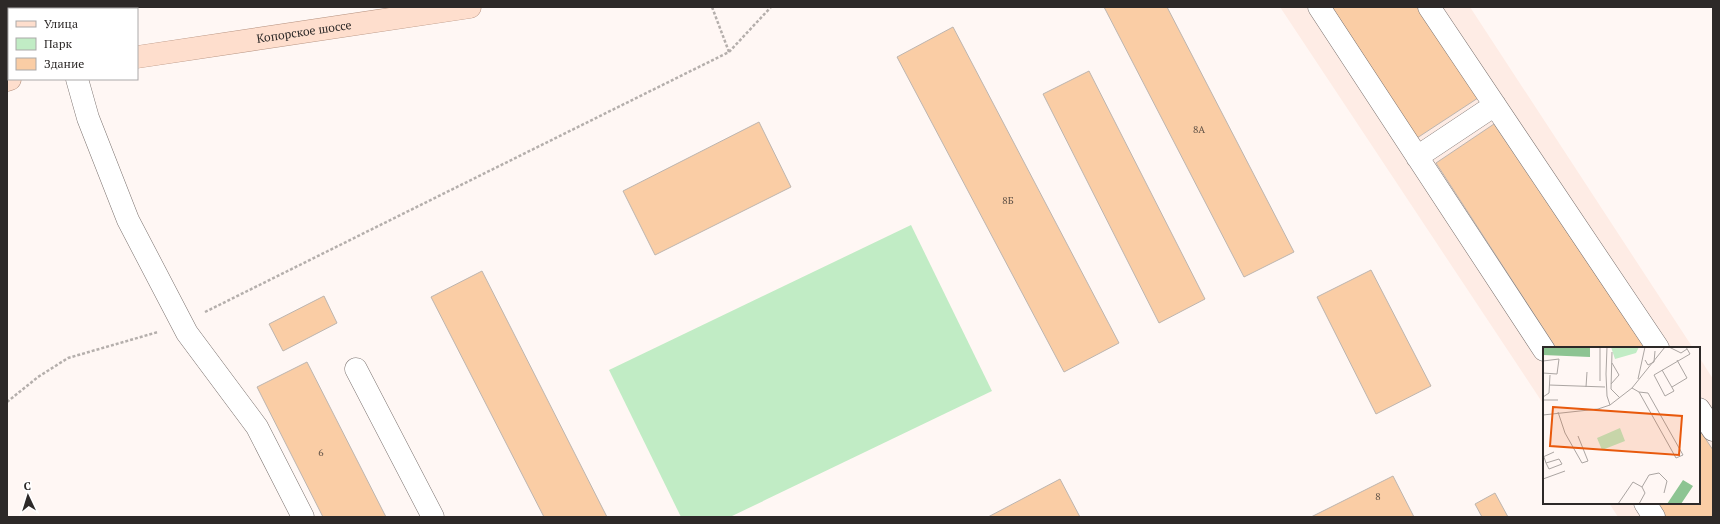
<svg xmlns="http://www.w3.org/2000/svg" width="1720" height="524" font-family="'PT Serif',serif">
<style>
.built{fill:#feece5}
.green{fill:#c1ecc5}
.building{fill:#facda5;stroke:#bdb5af}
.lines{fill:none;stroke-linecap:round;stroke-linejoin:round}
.minor-casing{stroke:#7b726f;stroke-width:23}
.major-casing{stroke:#b4907e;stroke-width:23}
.path{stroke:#b5afac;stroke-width:2.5;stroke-dasharray:3 2;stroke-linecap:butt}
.minor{stroke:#fff;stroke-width:22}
.major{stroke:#fedecd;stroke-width:22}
.labels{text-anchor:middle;stroke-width:3;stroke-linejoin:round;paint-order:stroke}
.number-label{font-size:10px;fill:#605247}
.street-label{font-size:12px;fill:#2d2928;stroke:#fff}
.inset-road{fill:none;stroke:#aba5a2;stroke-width:1}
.view{fill:#e8590c;fill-opacity:0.15;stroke:#e8590c;stroke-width:2}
.inset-edge{fill:none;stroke:#2d2928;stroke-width:2}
</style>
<rect width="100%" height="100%" fill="#fff7f4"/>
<path class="built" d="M1280,7h190l223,341h-149v57z
M1699,357l14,22v138h-95l-9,-14h90z"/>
<path class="green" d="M911,225l81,166 -262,126h-49l-72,-147z"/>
<path class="building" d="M34,7h45v2h-45z
M1104,7h63l127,245 -50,25z
M1332,7h85l61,91 -61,40z
M953,27l166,316 -55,29 -167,-315z
M1089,71l116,228 -46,24 -116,-229z
M759,122l32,65 -136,68 -32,-64z
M1494,124l151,224h-89l-120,-185z
M1371,270l60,116 -55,28 -59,-117z
M482,271l125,246h-63l-113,-220z
M324,296l13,27 -54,28 -14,-27z
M307,362l79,155h-63l-66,-130z
M1699,429l14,21v67h-47l-9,-14h42z
M1393,476l21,41h-103z
M1060,479l20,38h-92z
M1495,493l13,24h-26l-7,-13z"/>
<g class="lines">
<defs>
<path id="minor" d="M1319,7l225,343
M1429,7l229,341
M77,79l11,39 40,102 59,113 70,94 46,90
M1417,157l78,-52
M356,369l77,148
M1699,409l14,21
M1645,503l9,14"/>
<g id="major">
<path id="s1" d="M137,57l333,-50"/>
<path d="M7,80l3,-1"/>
</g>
</defs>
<use href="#minor" class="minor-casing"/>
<use href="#major" class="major-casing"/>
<path class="path" d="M729,52l42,-45
M205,312l524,-260 -17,-45
M7,402l31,-25 30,-19 90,-26"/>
<use href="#minor" class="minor"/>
<use href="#major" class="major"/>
</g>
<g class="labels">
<g class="number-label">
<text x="1199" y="133">8А</text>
<text x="1008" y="204">8Б</text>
<text x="321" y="456">6</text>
<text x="1378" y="500">8</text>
</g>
<g class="street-label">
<text dy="4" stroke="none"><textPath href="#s1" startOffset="169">Копорское шоссе</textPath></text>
</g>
</g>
<g transform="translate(1543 347)">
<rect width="157" height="157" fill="#fff7f4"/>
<path d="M68,0h28l-3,6 -21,6zM77,81l5,13 -23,9 -5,-12z" fill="#c1ecc5"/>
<path d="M0,0h47v10l-47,-2zM140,133l10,6 -12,18h-14z" fill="#8dc492"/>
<path class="inset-road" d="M64,0l-1,27 1,22 3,9M126,0l12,6 6,-4M69,5l-1,37 9,9M102,13l3,5 6,-3 1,-11M0,14l16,-2 -2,15 -14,-1M119,23l12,21 -9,5 -11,-21 36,-21 -4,-7M95,32l7,-32M57,34v-34M68,37l8,-9 -7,-12M6,38l56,2M43,40l1,-15M129,40l15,-9 -10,-18M89,41l7,4 37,66 7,-3 -35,-62 -9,-1M0,50l6,-4 1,-18M0,53h15M15,65l7,21 17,30 6,-2 -10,-25M0,68l55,-6 12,-4 22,-17 33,-41M0,110l11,-5M1,110l2,6 3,6 13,-5 -3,-5 -13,4M0,132l22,-8M99,140l7,-12 10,-2 8,8 -3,12M75,157l15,-22 9,5 3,6 -6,11"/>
<path class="view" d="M10,60l129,9 -3,39 -129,-9z"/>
<rect width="157" height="157" class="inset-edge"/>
</g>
<rect width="1720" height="524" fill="none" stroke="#2d2928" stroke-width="16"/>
<rect x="8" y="8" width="130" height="72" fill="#ffffff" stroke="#aba9a9"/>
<rect x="16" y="21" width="20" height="6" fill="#fedecd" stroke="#aba9a9"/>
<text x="44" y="28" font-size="12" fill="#2d2928">Улица</text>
<rect x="16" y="38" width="20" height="12" fill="#c1ecc5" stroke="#aba9a9"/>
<text x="44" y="48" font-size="12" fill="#2d2928">Парк</text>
<rect x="16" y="58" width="20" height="12" fill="#facda5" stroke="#aba9a9"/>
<text x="44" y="68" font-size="12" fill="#2d2928">Здание</text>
<g transform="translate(28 496) rotate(356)" stroke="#ffffff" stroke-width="3" paint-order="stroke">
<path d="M0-3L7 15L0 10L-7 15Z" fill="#2d2928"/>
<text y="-6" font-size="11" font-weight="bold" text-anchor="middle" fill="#2d2928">С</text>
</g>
</svg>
